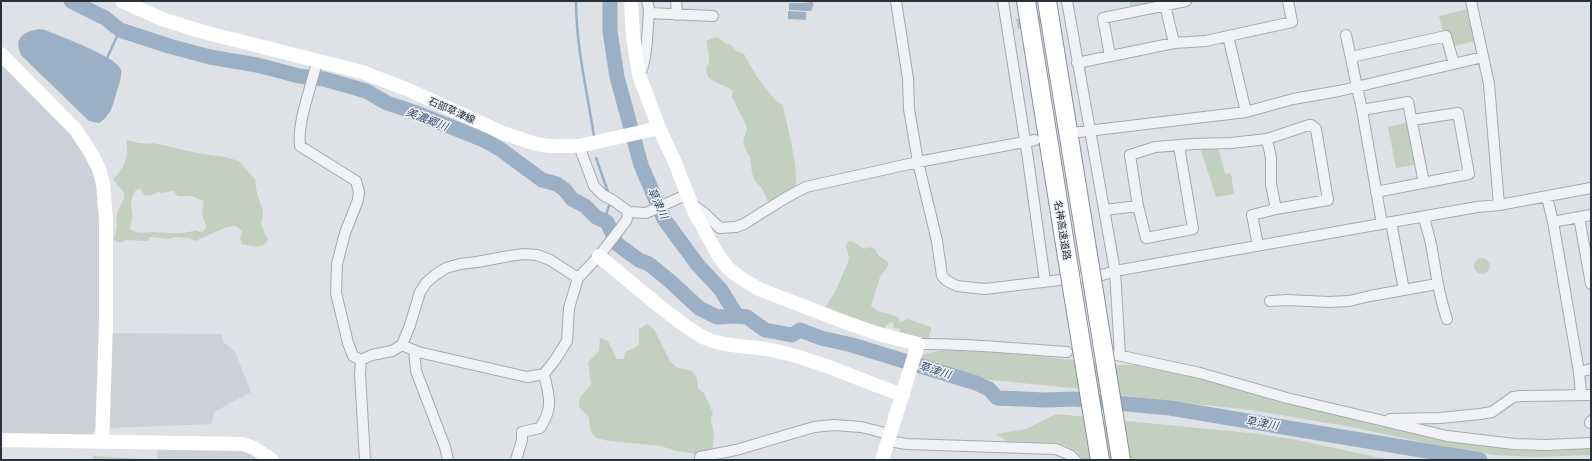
<svg xmlns="http://www.w3.org/2000/svg" width="1592" height="461" font-family="'DM Sans','Noto Sans JP',sans-serif">
<style>
.built{fill:#ccd0d8}
.green{fill:#c4d0bf;fill-rule:evenodd}
.water{fill:#9bafc5}
.lines{fill:none;stroke-linecap:round;stroke-linejoin:round}
.stream{stroke:#9bafc5;stroke-width:2.5}
.river{stroke:#9bafc5;stroke-width:15}
.street-tunnel{stroke:#babec4;stroke-width:10;stroke-dasharray:10 5;stroke-linecap:butt}
.street-casing{stroke:#a4a8b0;stroke-width:12}
.highway-casing{stroke:#868f9c;stroke-width:20}
.street{stroke:#f0f2f5;stroke-width:10}
.secondary{stroke:#fff;stroke-width:14}
.highway{stroke:#fff;stroke-width:18}
.highway-bridge-casing{stroke:#868f9c;stroke-width:20;stroke-linecap:butt}
.highway-bridge{stroke:#fff;stroke-width:18}
.labels{text-anchor:middle;stroke-width:3;stroke-linejoin:round;paint-order:stroke}
.street-label{font-size:10px;fill:#28303c;stroke:#edf0f4}
.water-label{font-size:11px;font-style:italic;fill:#354e6d;stroke:#edf0f4}
</style>
<rect width="100%" height="100%" fill="#dee1e6"/>
<path class="built" d="M1,64l76,73 22,42 1,148 -3,100 -7,11 -89,-1z
M112,333l110,1 1,8 12,10 16,40 -37,20 -2,12 -102,4z
M158,448l82,2 15,6 4,4h-102z"/>
<path class="green" d="M1129,1h38l-36,8z
M1467,9l7,32 -20,5 -4,-15 -7,1 -4,-16z
M717,37l8,6 6,2 5,6 8,3 13,23 19,24 7,4c3,17 17,67 12,82l-11,6 -15,11 -6,-14 -8,-9 -3,-8 -2,-16 -4,-6 -3,-10 4,-11 -1,-5 -14,-28 1,-6c-8,-7 -17,-6 -25,-14l-2,-9 3,-6v-7l-3,-14 6,-3z
M1410,122l8,42 -22,4 -8,-41z
M127,140c6,2 20,5 26,3l49,11 23,3 14,4 16,18 2,15 6,17 -2,13 7,16c-5,10 -16,6 -26,4l-2,-5 2,-8 -6,-5 -9,1 -32,14 -6,-3 -13,-1 -7,2 -19,-2 -3,4 -21,-1 -6,3 -6,-3 3,-13 -1,-7 2,-9 6,-13v-5l-11,-14c7,-6 15,-19 14,-29 0,-4 -1,-7 0,-10zM141,189l3,6c6,1 10,1 15,-4l2,2 12,-2 5,5h14l12,5 -2,13 4,12 -2,5 -4,1 -4,-2c-14,5 -26,3 -41,2 -10,0 -17,3 -25,-3 1,-5 3,-13 2,-17 -1,-9 -2,-14 4,-22z
M1218,147l7,27 6,-1 3,21 -18,3 -16,-49z
M849,241l5,1 10,7 5,-2 6,2 4,7 9,6v4l-8,11 -9,29c7,7 19,7 28,12l1,4 8,-3 23,8v4l-3,8 -28,-6v-4l-6,-1 -1,-5 -3,-1 -6,6 -15,-2 -44,-19 9,-13 14,-32 1,-5 -3,-12z
M1474 266a8 8 0 1 1 16 0a8 8 0 1 1-16 0Z
M647,324l7,5 16,32 6,6 16,4 5,7 1,10 6,5 9,20 -2,5 3,19 -2,14 -14,3 -22,-3 -15,-5 -52,-5 -13,-3 -6,-8 -1,-12 -10,-11 1,-10 11,-12 -3,-23 11,-11 1,-13 8,3 9,18h7l1,-7 14,-7v-16z
M943,350l75,4 100,11h17l76,16 67,21 44,9 102,25 37,6 60,8h34l36,-3v8l-57,2 -38,-2 -37,-5 -108,-23 -100,-17 -85,-9 -94,-13 -91,-9 -62,-17 5,-8z
M1056,414l203,20 38,6 93,20h-308l-5,-8 -12,-7 -58,-4 -11,-7 30,-5z
M93,456l49,3v1h-49z"/>
<path class="water" d="M796,1h20l-4,2 2,1 -3,7 -22,-1v-7h22z
M788,11l18,1v8l-18,-1z
M39,29l6,1c14,6 73,27 76,40 1,8 -3,17 -5,24 -3,12 -6,22 -17,29l-10,-2 -68,-66c-8,-18 3,-23 18,-26z"/>
<g class="lines">
<path class="stream" d="M576,1c0,45 11,90 18,135
M106,60l14,-30
M596,158l12,34
M607,222c-2,-7 0,-11 3,-18"/>
<path class="river" d="M71,1l34,17 15,12 49,16 41,11 47,8 42,11 25,3 42,12 21,12 27,9 70,28 16,9 42,31 15,4 8,6 7,9 13,7 11,11 11,5 10,22 22,16 10,4 21,17 29,27 18,9 20,-1 10,1 18,13 27,5 8,-5 21,8 31,7 124,38 13,6 8,9 48,2 29,-1 96,9 310,52
M610,1v30l7,46 24,88 23,54 33,45 24,26 16,26"/>
<path class="street-tunnel" d="M1017,24l38,-6"/>
<defs>
<path id="street" d="M676,1l1,14
M896,1l12,78 1,30 9,53 19,79 5,35 5,5 10,5 28,3 117,-14 13,-4 362,-64 22,-2 92,-17
M1003,1l25,158 17,122
M1067,1l48,270 5,84
M1471,1l18,83 10,121
M1165,5l9,38
M649,13l64,3
M1346,35l16,75 20,114
M1228,36l18,76
M1110,56l-7,-38 83,-17
M1351,57l95,-21 8,28
M317,61c-5,25 -20,60 -17,85l56,35 3,11 -1,8 -13,33 -8,31 -1,29 12,50 5,13 8,4
M1077,63l97,-20 32,-2 86,-19 -4,-21
M640,73c7,-9 8,-50 9,-64l-2,-8
M1362,110l46,-8 16,81
M1079,132l167,-20 47,-13 46,-8 144,-34
M1267,139l4,19v26l5,25
M579,146l15,40 9,9 11,6 15,11 17,1 42,-19
M1179,146l14,83 -47,9 -8,-32 -8,-51 25,-8 38,-3 38,-1 36,-4 42,-14h2l5,4 12,71 -52,9 -24,6 6,30
M1376,192l93,-18 -11,-61 -46,7
M1547,197l6,25 26,150 2,23
M691,203l13,10 16,15 16,-1 8,-3 43,-27 19,-10 112,-25 117,-22
M1105,210l33,-4
M1424,217c2,9 5,18 7,27 5,26 7,50 16,75
M1579,217l12,-2
M1391,222l13,68
M1553,222l26,-5 12,67
M1270,301l17,-1 42,2 20,-1 21,-5 67,-12
M918,344c50,-1 99,5 149,8
M402,345l16,7 109,25 17,-3 11,-14 12,-19 2,-33 9,-30 21,-22 27,-35 3,-9
M414,350l2,21 29,76 3,13
M1117,355l83,18 87,25 160,38 67,8 31,1 46,-2
M1579,372l12,-3
M1390,419l50,-1 40,-4 12,-2 21,-15 8,-1 70,-1
M1590,423l1,-2
M888,441l19,3 149,5 14,6 5,5
M700,457l36,-7 78,-23 20,-2 27,2 28,7
M365,460l-5,-86 1,-14 11,-5 20,-4 10,-6 8,-20 10,-33 6,-9 9,-8 11,-7 14,-4 17,-2 32,-6 15,-2 13,1 13,5 28,18
M516,460l6,-20v-8l18,-4c14,-21 9,-32 4,-54"/>
<path id="highway" d="M1026,1l43,268
M1047,1l43,266"/>
</defs>
<use href="#street" class="street-casing"/>
<use href="#highway" class="highway-casing"/>
<use href="#street" class="street"/>
<path class="secondary" d="M122,1l40,18 41,13 159,40 47,18 94,43 33,11 14,2h29l80,-18 -20,-53 -6,-38 -2,-36
M1,54l75,76 16,25 7,14 4,14 3,37v103l-4,119
M659,128l15,32 20,51 24,44 10,13 11,9 20,12 88,34 32,11 39,10 -36,116
M599,256c23,19 45,38 68,56 12,9 24,19 38,26 22,10 47,7 71,13 42,9 86,30 127,44
M1,440l242,4 11,4 18,12"/>
<use href="#highway" class="highway"/>
<defs>
<path id="highway-bridge" d="M1090,267l31,193
M1069,269l31,191"/>
</defs>
<use href="#highway-bridge" class="highway-bridge-casing"/>
<use href="#highway-bridge" class="highway-bridge"/>
</g>
<g class="labels">
<g class="street-label">
<text transform="translate(452 110) rotate(24)" y="4">石部草津線</text>
<text transform="translate(1063 230) rotate(81)" y="4">名神高速道路</text>
</g>
<g class="water-label">
<text transform="translate(427 119) rotate(21)" y="4">美濃郷川</text>
<text transform="translate(658 203) rotate(65)" y="4">草津川</text>
<text transform="translate(935 370) rotate(17)" y="4">草津川</text>
<text transform="translate(1262 423) rotate(10)" y="4">草津川</text>
</g>
</g>
<rect width="1592" height="461" fill="none" stroke="#28303c" stroke-width="4"/>
</svg>
